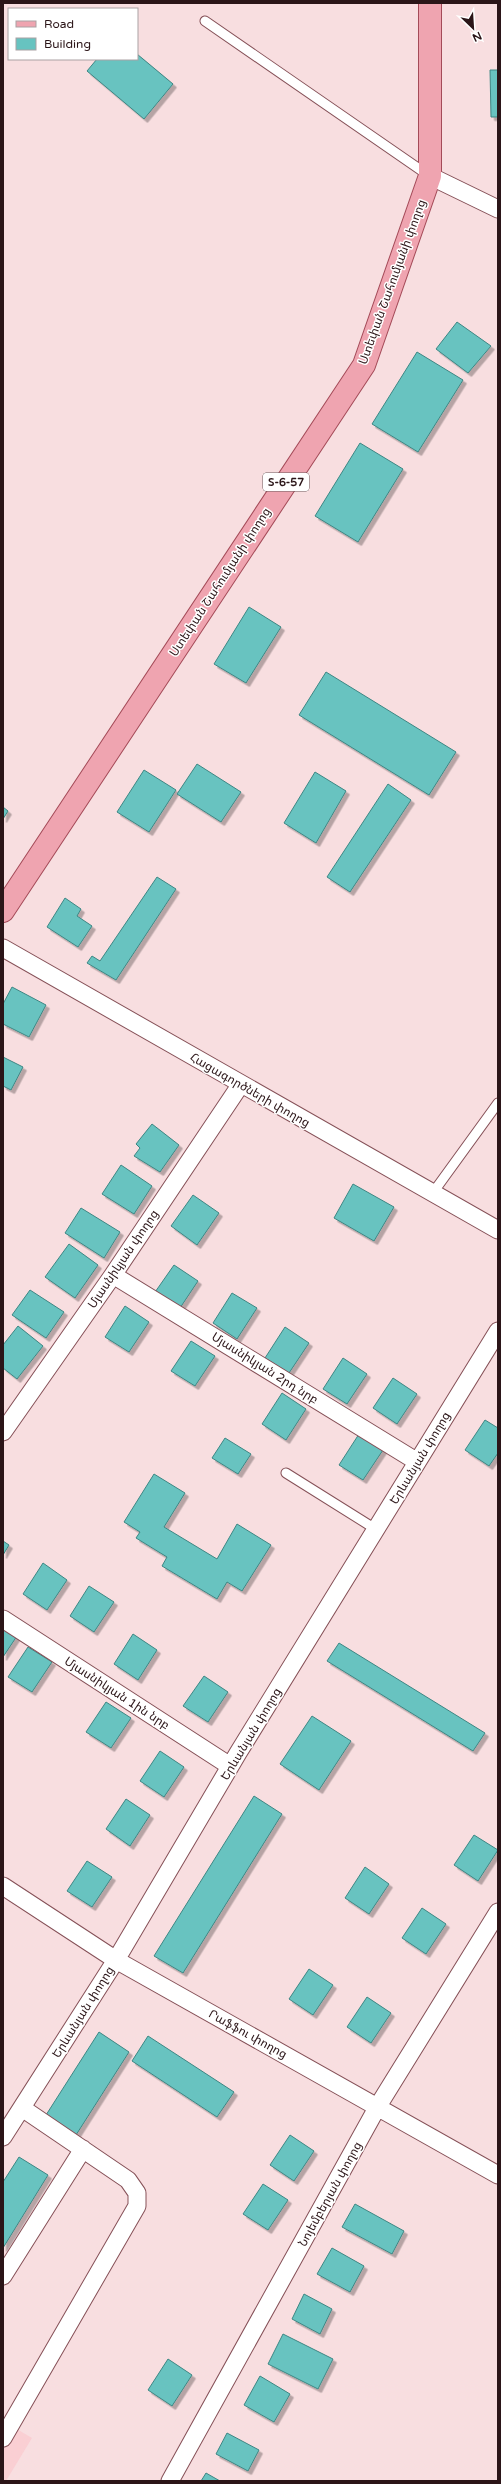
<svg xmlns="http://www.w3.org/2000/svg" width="501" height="2484" font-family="'Varela Round','Noto Sans Armenian',sans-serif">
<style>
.built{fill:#facfd3}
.building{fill:#67c3c0;stroke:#3e8683;filter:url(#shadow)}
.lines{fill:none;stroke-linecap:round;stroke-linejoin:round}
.service-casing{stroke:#855057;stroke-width:11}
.minor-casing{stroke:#855057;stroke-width:19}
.primary-casing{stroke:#a44a58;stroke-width:24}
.service{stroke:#fff;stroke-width:9}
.minor{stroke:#fff;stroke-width:17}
.primary{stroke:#efa4b0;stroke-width:22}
.labels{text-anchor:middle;stroke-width:3;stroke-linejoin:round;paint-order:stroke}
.shield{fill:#fff;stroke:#6b5b5d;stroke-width:1}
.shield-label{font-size:11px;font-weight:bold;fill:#2b1518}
.street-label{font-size:12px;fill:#2b1518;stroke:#fff}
</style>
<defs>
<filter id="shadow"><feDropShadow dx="3.5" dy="3.5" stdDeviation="0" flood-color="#0004"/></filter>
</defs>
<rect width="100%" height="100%" fill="#f8dee0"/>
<path class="built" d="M15,2428l17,10 -26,43h-3v-32z"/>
<path class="building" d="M137,54l36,30 -29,35 -57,-48 10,-12h40z
M490,70h8v47h-7z
M457,322l34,24 -23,27 -32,-24z
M417,352l46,28 -45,72 -46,-28z
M360,443l43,26 -45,73 -43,-26z
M249,607l32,20 -35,56 -32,-19z
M326,672l130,80 -27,43 -130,-80z
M197,764l44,28 -20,30 -44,-28z
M144,770l32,20 -27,42 -32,-20z
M315,772l31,19 -30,52 -32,-20z
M388,784l23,16 -61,92 -23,-15z
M3,807l5,4 -5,8z
M157,877l19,12 -60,91 -29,-17 5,-7 8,5z
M65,898l16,11 -4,7 15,10 -14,21 -31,-20z
M12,987l34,18 -17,32 -26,-13v-20z
M3,1057l20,10 -12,23 -8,-4z
M152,1124l27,21 -19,27 -26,-16 6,-8 -4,-4z
M121,1165l31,21 -18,28 -32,-20z
M353,1184l41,23 -20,34 -40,-23z
M193,1195l26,18 -22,32 -26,-19z
M81,1208l39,24 -16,26 -39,-25z
M69,1244l29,21 -23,33 -30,-21z
M174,1265l24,16 -20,30 -25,-16z
M30,1290l34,22 -18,26 -34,-23z
M232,1293l25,15 -20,31 -24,-16z
M125,1306l24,16 -20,30 -24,-15z
M18,1326l25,20 -26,33 -14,-11v-23z
M285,1327l24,16 -20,30 -24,-15z
M191,1341l24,15 -20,30 -24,-15z
M343,1358l24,16 -20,30 -24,-15z
M393,1378l24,16 -20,30 -24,-16z
M282,1393l24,16 -20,31 -24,-16z
M485,1420l13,8v25l-9,13 -24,-16z
M359,1434l24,16 -20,30 -24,-15z
M225,1438l26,16 -13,20 -26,-16z
M154,1474l31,19 -21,34 53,32 20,-35 34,21 -29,46 -15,-9 -10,17 -55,-33 5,-9 -31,-19 4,-6 -16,-10z
M3,1541l6,4 -6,10z
M43,1563l24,17 -20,30 -24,-16z
M89,1586l25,16 -20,30 -24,-16z
M3,1626l14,10 -14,21z
M133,1634l24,16 -19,30 -24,-16z
M339,1643l146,90 -12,18 -146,-90z
M28,1647l24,15 -20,30 -24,-15z
M204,1676l24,16 -20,30 -25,-16z
M106,1702l25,16 -20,30 -25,-16z
M312,1716l39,25 -32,49 -39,-26z
M160,1751l24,16 -20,30 -24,-16z
M254,1796l28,18 -99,159 -29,-17z
M126,1799l24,16 -20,31 -24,-17z
M474,1835l24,15 -20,31 -24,-16z
M87,1861l25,16 -20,30 -25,-16z
M365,1867l24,17 -20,30 -24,-16z
M422,1908l24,16 -20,30 -24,-16z
M309,1969l24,16 -20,30 -24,-16z
M367,1997l24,16 -20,30 -24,-16z
M99,2032l30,20 -53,83 -30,-20z
M148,2036l86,56 -17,25 -85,-56z
M290,2135l24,16 -20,30 -24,-16z
M19,2157l29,18 -45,73v-66z
M263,2184l25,16 -20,30 -25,-16z
M355,2204l49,27 -12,23 -50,-27z
M332,2248l32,18 -14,26 -33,-18z
M304,2294l28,15 -12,25 -28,-15z
M283,2334l50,25 -15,30 -50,-25z
M168,2359l24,16 -20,31 -24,-16z
M260,2376l30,18 -16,28 -30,-17z
M227,2433l32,17 -11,21 -32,-17z
M206,2473l14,8h-19z"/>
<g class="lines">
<defs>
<path id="service" d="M205,21l223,154
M432,1194l66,-91
M286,1473l91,57"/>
<path id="minor" d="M430,176l68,33
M3,948l495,282
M113,1275l303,186
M3,1432l110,-157 128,-191
M3,1619l227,147
M3,1886l113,74 382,215
M3,2137l113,-177 122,-207 260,-422
M3,2276l80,-127
M3,2438l134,-232v-13l-9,-13 -106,-72
M170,2481l208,-375 120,-194"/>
<path id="primary" d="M3,911l361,-546 66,-189v-173"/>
</defs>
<use href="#service" class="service-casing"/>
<use href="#minor" class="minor-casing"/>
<use href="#primary" class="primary-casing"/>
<use href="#service" class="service"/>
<use href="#minor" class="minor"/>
<use href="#primary" class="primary"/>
</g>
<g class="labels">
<rect class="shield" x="263" y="473" width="46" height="18" rx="3"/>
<g class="shield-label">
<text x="286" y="486">Տ-6-57</text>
</g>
<g class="street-label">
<text transform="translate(392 282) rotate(-70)" y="4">Ստեփան Շահումյանի փողոց</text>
<text transform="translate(220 582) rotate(-57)" y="4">Ստեփան Շահումյանի փողոց</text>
<text transform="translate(250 1090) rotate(30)" y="4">Հացագործների փողոց</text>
<text transform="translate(123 1259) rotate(-56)" y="4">Մյասնիկյան փողոց</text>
<text transform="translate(265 1368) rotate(32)" y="4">Մյասնիկյան 2րդ նրբ</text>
<text transform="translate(420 1458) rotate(-59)" y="4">Երևանյան փողոց</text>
<text transform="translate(117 1693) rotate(33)" y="4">Մյասնիկյան 1ին նրբ</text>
<text transform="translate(251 1734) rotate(-59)" y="4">Երևանյան փողոց</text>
<text transform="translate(83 2012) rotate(-58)" y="4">Երևանյան փողոց</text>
<text transform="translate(248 2034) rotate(29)" y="4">Րաֆֆու փողոց</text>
<text transform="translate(330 2194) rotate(-61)" y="4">Նոյեմբերյան փողոց</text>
</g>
</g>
<rect width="501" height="2484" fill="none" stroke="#2b1518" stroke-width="8"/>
<rect x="8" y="8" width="130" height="52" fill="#ffffff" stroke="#aaa1a3"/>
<rect x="16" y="21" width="20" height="6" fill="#efa4b0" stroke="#aaa1a3"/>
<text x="44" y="28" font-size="12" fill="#2b1518">Road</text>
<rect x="16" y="38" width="20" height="12" fill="#67c3c0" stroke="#aaa1a3"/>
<text x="44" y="48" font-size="12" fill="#2b1518">Building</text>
<g transform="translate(473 28) rotate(155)" stroke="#ffffff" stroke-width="3" paint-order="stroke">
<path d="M0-3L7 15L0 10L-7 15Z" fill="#2b1518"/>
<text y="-6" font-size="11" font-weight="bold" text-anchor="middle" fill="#2b1518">N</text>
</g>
</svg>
